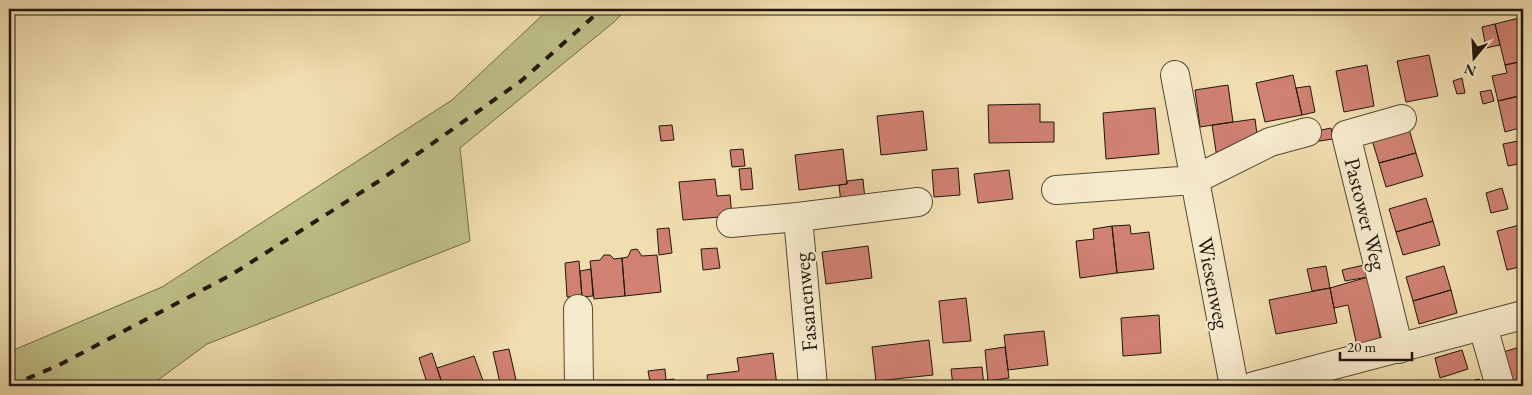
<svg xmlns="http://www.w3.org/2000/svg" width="1532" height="395" font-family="'EB Garamond',serif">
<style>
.green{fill:#bfc088;stroke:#6f6b4a}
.building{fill:#d08172;stroke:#1f160c}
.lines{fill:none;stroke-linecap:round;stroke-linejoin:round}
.minor-casing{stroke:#544835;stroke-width:30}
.minor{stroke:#f6eacc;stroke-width:28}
.rail{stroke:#1f160c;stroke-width:4;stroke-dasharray:9 9;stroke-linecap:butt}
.labels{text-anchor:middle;stroke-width:4.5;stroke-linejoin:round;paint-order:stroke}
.street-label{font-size:22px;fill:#1f160c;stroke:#f6eacc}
</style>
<rect width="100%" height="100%" fill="#f1deb0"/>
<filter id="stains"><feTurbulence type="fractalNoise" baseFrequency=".004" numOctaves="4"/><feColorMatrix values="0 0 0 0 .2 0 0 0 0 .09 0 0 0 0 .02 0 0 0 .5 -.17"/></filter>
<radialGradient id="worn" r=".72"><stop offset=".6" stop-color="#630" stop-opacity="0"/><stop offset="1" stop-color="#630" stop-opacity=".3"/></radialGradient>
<path class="green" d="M549,9h78l-13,13 -154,126 10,93 -263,103 -57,42h-141v-34l153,-65 290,-187z"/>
<path class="building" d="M1523,17v44l-18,4 -10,-41z
M1495,24l5,21 -14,3 -4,-21z
M1429,55l9,41 -32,6 -9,-41z
M1523,61v34l-25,6 -6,-25 15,-3 -2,-8z
M1367,65l7,41 -30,6 -8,-41z
M1293,75l9,40 -37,7 -9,-39z
M1462,78l3,15 -8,1 -4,-13z
M1228,85l5,37 -33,5 -5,-37z
M1310,86l5,26 -13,3 -6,-27z
M1491,90l3,11 -11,3 -3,-12z
M1523,95v32l-18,5 -7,-31z
M1040,104v18h14v20l-65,1 -1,-38z
M1155,108l4,46 -53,5 -3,-46z
M923,111l4,39 -46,5 -4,-39z
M1255,119l3,23 -41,16 -5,-33z
M672,125l2,15 -13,1 -2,-15z
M1331,128l2,11 -20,3 -2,-10z
M1409,129l7,24 -37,10 -7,-23z
M1523,140v23l-15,3 -5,-22z
M743,149l2,17 -13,1 -2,-17z
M843,149l4,35 -48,6 -4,-35z
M1416,153l7,23 -37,11 -7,-24z
M751,168l2,21 -12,1 -2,-21z
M958,168l2,27 -26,2 -2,-27z
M1009,170l4,29 -35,4 -4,-29z
M715,179l2,17 13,-1 2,21 -49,4 -4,-38z
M863,179l2,21 -24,3 -2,-18 8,-1v-3z
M1502,188l6,21 -17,4 -5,-20z
M1426,198l7,23 -37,11 -7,-23z
M1433,221l7,24 -37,10 -7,-23z
M1523,224v42l-16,4 -10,-39z
M1130,225l1,9 18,-2 5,37 -37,4 -5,-47z
M1112,226l5,47 -37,5 -4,-37 18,-2 -1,-10z
M669,228l3,25 -13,2 -2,-26z
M868,246l4,32 -46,6 -4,-32z
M717,248l3,20 -17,2 -2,-21z
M637,249l5,7 15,-1 4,37 -36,4 -3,-38 6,-1 3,-7z
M604,255h6l4,4 8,-1 3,38 -31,3 -4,-38 10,-1z
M579,261l3,36h-15l-2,-34z
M1364,265l4,12 -23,4 -3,-11z
M1326,266l4,22 -18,3 -5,-22z
M1444,266l7,24 -38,11 -7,-24z
M591,269l2,27 -11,1 -2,-26z
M1368,277l13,64 -24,5 -9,-41 -14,3 -4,-20z
M1330,288l7,35 -61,11 -7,-34z
M1451,290l6,23 -38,11 -6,-23z
M966,298l5,43 -28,2 -4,-42z
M1159,315l2,38 -38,3 -2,-38z
M1044,331l4,34 -40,5 -4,-35z
M929,340l4,35 -57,6 -4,-34z
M1523,346v40h-16l-10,-32z
M1005,347l4,31 -21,3 -3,-31z
M509,349l7,31 -16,3 -7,-31z
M1462,350l6,19 -28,9 -5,-20z
M432,353l10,30 -14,3 -9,-28z
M773,353l4,33h-69l-1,-11 32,-4 -2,-13z
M474,356l11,30h-42l-6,-18z
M982,367l2,19h-31l-2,-17z
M665,369l1,11 -16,2 -2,-11z
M674,379v7h-46l-1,-1z
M1479,379l3,7h-16l-1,-3z"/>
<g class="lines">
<defs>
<path id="minor" d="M1175,75l59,311
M1056,190l138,-10 76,-38 37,-10
M798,217l15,169
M731,223l67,-6 120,-15
M578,309l1,77
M1483,327l17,59
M1399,349l-53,-214 56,-16
M1254,386l269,-71"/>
</defs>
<use href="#minor" class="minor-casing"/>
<use href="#minor" class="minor"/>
<path class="rail" d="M10,386l49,-21 172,-90 148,-94 142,-100 81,-72"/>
</g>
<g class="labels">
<g class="street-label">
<text transform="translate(1366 214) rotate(76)" y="8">Pastower Weg</text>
<text transform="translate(1214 283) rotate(79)" y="8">Wiesenweg</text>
<text transform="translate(805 302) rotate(-95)" y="8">Fasanenweg</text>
</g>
</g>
<rect width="1532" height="395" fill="none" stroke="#f1deb0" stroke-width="30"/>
<rect x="10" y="10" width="1512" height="375" fill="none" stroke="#1f160c" stroke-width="2.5"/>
<rect x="15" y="15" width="1502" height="365" fill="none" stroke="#1f160c"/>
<g transform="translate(1474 58) rotate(198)" stroke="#f6eacc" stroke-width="4" paint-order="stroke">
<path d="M0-4L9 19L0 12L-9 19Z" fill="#1f160c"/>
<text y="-8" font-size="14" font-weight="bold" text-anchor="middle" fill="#1f160c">N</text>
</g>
<path d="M1340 352v8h72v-8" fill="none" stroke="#1f160c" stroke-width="2.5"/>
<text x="1347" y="352" font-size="15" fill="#1f160c" stroke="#f6eacc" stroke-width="4" paint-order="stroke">20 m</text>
<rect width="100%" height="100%" filter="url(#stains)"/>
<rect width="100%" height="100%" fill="url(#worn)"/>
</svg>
